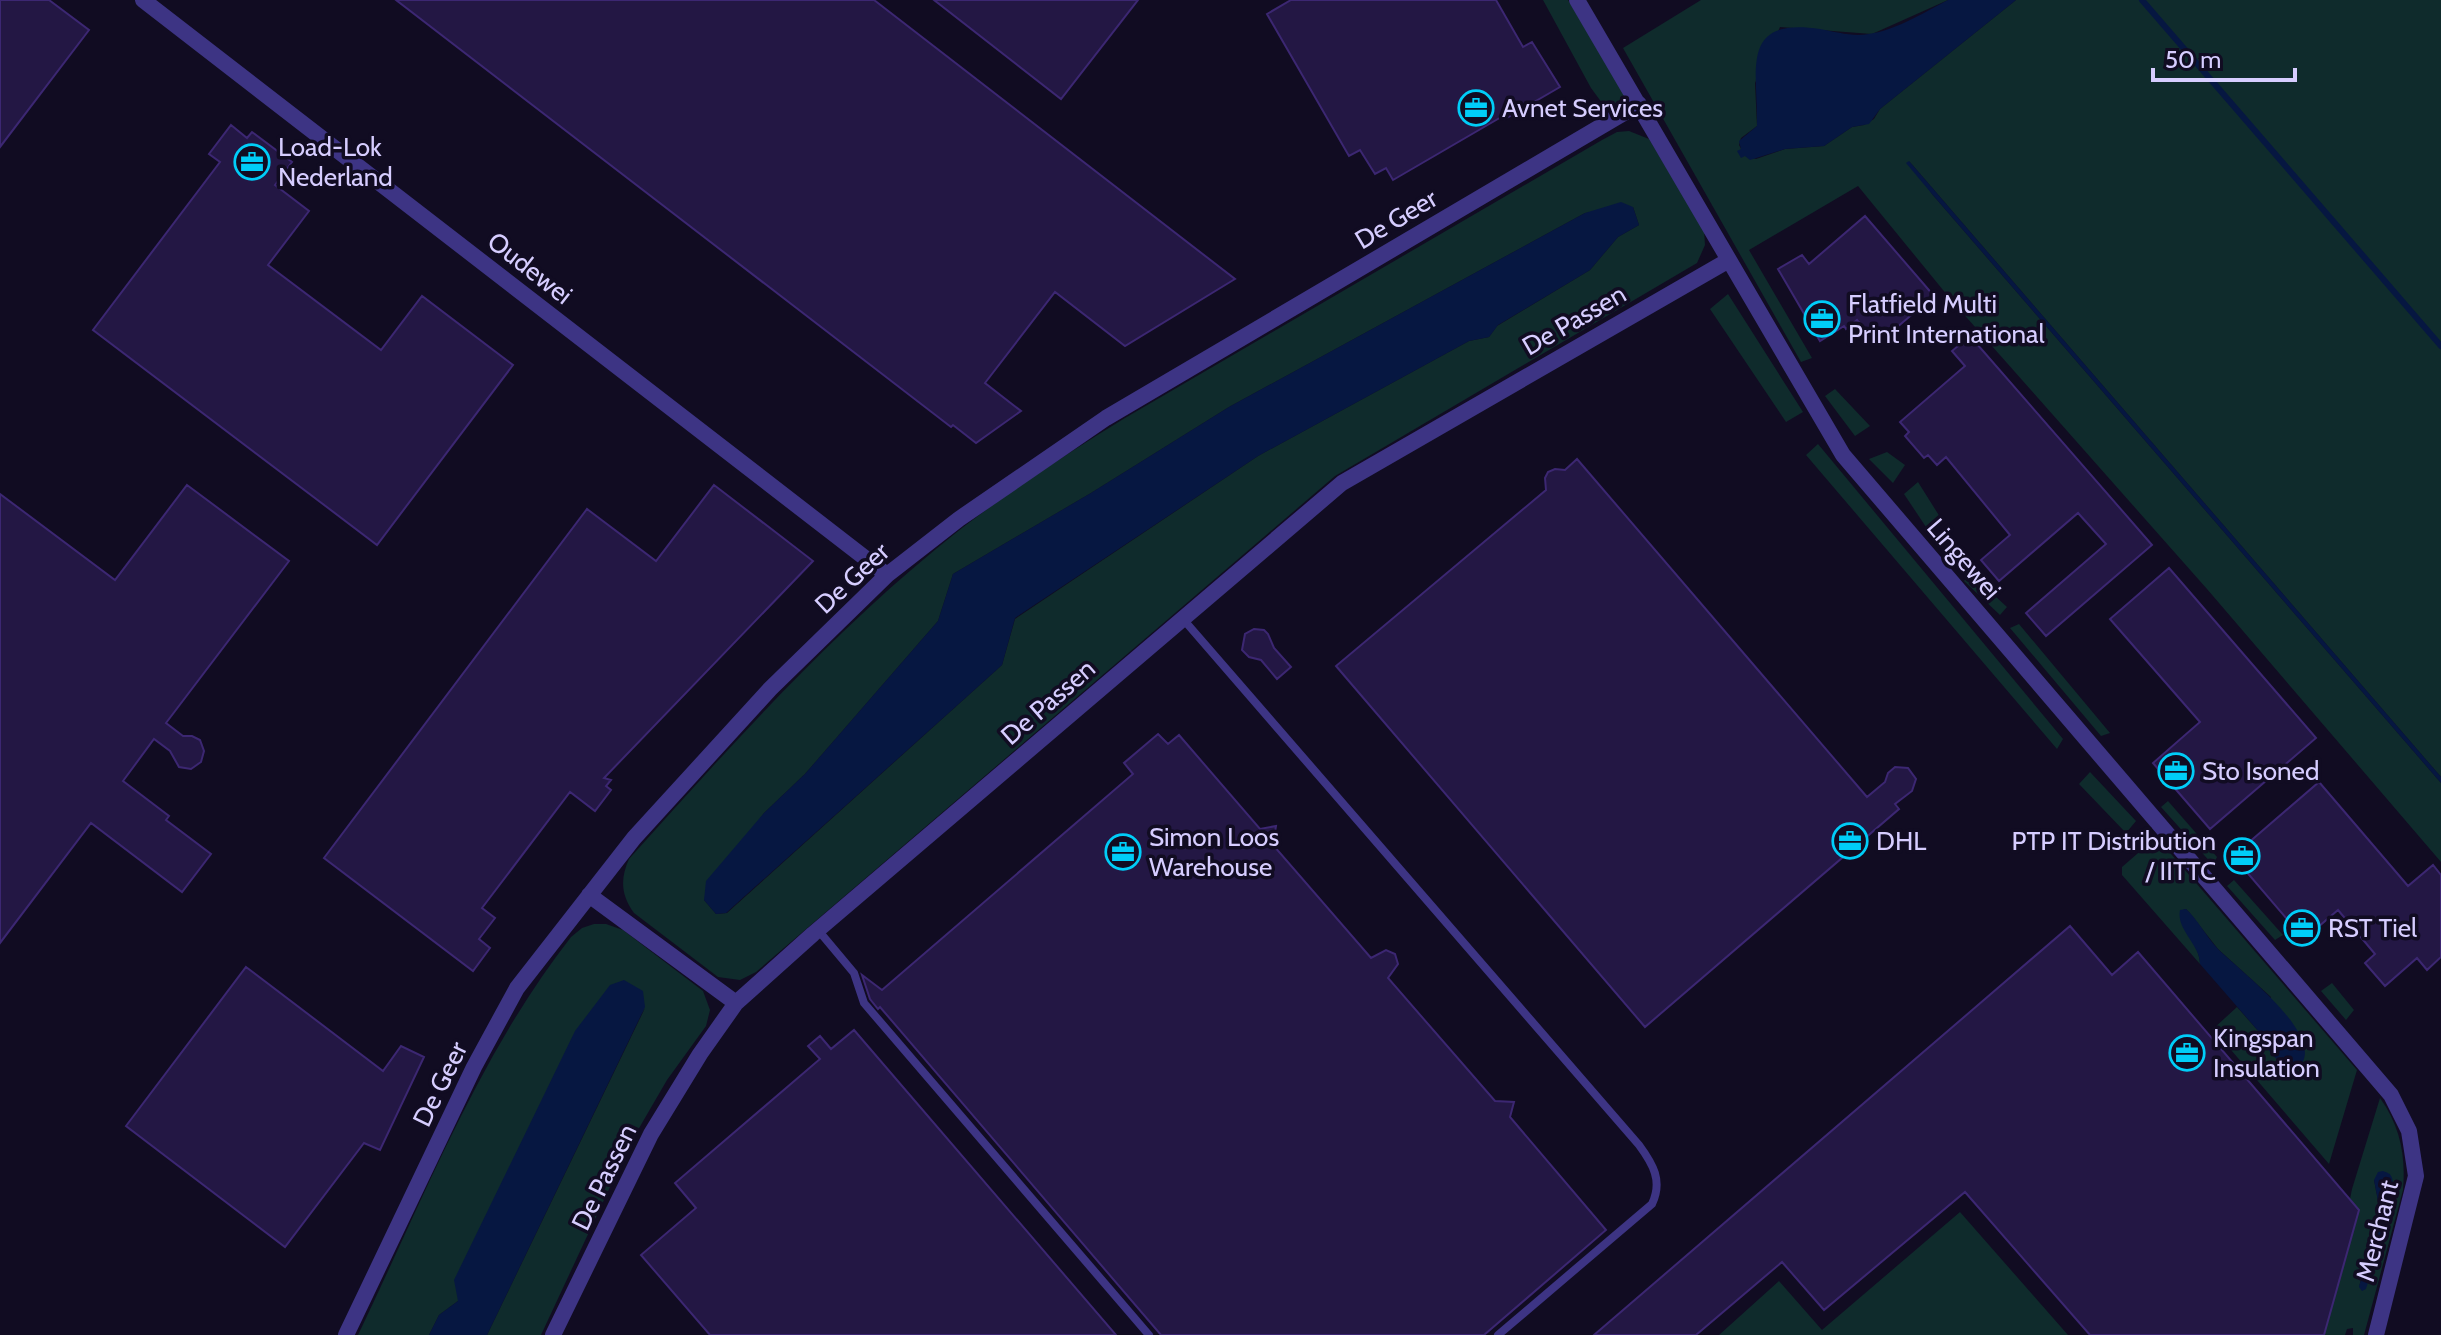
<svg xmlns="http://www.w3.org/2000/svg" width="2441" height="1335" font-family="Cabin,sans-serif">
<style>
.green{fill:#0f2b2c;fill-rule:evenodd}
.water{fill:#061741}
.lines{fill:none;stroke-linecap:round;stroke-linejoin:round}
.stream{stroke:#061741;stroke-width:6}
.building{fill:#231744;stroke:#3c2772;stroke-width:2}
.service{stroke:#3d3484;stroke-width:8}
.minor{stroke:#3d3484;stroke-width:16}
.labels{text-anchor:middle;stroke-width:7;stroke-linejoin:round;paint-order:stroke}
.poi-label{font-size:26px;fill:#d6cdff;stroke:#110c22;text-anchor:start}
.street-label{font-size:26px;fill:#d6cdff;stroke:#110c22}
</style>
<rect width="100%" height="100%" fill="#110c22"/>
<path class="green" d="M1543,0h25l57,95 -17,16 -17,-23z
M1701,0h247l-76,34 -92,-7 -25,56 2,43 -16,12 -2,7 6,11 11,3 29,-10 39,-3 28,-19 12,-2 10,-6 6,-10 136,-109h425v777l-532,-616 23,33 509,589v79l-234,-273 -255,-288 -94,-115 -109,64 63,108 -11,4 -178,-314z
M1629,131l20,8 55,91 1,15 -8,18 -362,213 -579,496 -16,8 -22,-3 -84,-64c-13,-18 -14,-34 -5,-54 97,-108 195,-218 307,-310 59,-49 124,-91 189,-131l477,-278 15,-8zM1633,207l6,18 -21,12 -28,33 -93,56 -8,11 -20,4 -211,115 -243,163 -13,46 -275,248 -11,1 -12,-14 60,-87 41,-39 133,-153 15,-47 138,-81 138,-86 356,-194z
M1728,294l75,118 -17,10 -76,-113z
M1835,389l35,37 -15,10 -30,-40z
M1818,444l245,295 -6,10 -251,-294z
M1887,452l18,13 -12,18 -24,-24z
M1918,482l22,35 -12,13 -24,-36z
M1970,573l37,34 -7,8 -36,-34z
M2019,624l91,109 -9,3 -91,-108z
M2090,772l46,49 -10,12 -47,-49z
M2168,801l49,56 -4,8 -52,-58z
M2159,840l198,230 -28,94 -116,-135 24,-22 23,26 11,-36 -53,-48 -29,-37 -3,-3 -6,2c3,22 20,35 20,53l-78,-89v-8l30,-26z
M2234,880l49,55 -8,5 -48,-54z
M594,924h12l17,6 80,61 7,19 -4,16 -39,54 -36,62 -90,193h-54l158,-327 -187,293 -19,14 -10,20h-71c65,-135 120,-279 213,-398l11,-9z
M2332,983l22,27 -8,10 -25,-29z
M2380,1098c20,28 26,57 23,92l-39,145h-11v-7l-6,1 -2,6h-21l35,-124 -9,-12 2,-10zM2374,1180l19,6 -12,48 -22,53 21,-76z
M1960,1212l108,123h-349l60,-54 43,49z"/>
<path class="water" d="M1948,0h68l-136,109 -11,15 -17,3 -28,19 -39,3 -35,11 -5,-4 -4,2 -4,-7 4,-2 -2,-8 18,-15c1,-57 -18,-109 63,-97 17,3 32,8 49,5 27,-4 56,-22 79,-34z
M1909,161l532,616v6l-509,-589 -26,-31z
M1621,202l12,5 6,18 -21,12 -28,33 -92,55 -9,12 -20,4 -211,115 -243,162 -13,47 -276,248 -10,1 -12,-14 2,-19 58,-68 41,-39 133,-153 15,-47 138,-81 138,-86 356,-194z
M2186,909c12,11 20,27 31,39 19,20 114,90 81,120l-12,-1 -15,-13 -11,-21 -60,-69c0,-20 -24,-34 -20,-54z
M624,980l19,11 2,16 -158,328h-58l10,-20 19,-14 -4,-21 121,-249 35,-46z
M2383,1171c5,2 7,2 9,7 5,15 -20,92 -26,111l-4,2 -3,-4 21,-76 -6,-31 4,-8z"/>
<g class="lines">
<path class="stream" d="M2142,0l299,346"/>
</g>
<path class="building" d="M0,0h49l40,30 -89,117z
M396,0h478l361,279 -110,67 -70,-54 -70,91 36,28 -45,32 -23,-18 -2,2z
M934,0h204l-77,99z
M1291,0h205l27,47 9,-5 28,45 -55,32 -2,-3 -110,64 -7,-12 -11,6 -15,-24 -11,6 -82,-142z
M231,125l16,13 5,-6 40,30 -17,23 34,26 -41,54 113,85 41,-54 91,69 -136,180 -284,-215 127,-168 -11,-8z
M1865,216l69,80 -57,48 -20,-24 -11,9 -2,-3 -24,15 -42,-72 24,-14 7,9z
M1970,336l182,209 -106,91 -20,-23 80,-69 -28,-31 -79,68 -18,-21 29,-25 -64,-78 -9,8 -9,-10 -4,3 -19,-22 4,-4 -9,-10 65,-56 -13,-15z
M1577,459l290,338 18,-15 3,-9 7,-6 13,1 8,11 -4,12 -17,13 4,5 -254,218 -309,-361 210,-176 -1,-12 3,-6 7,-3 10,1z
M187,485l102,76 -123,162 17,13h9l8,4 4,11 -3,11 -10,7 -12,-2 -9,-16 -16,-12 -31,42 46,35 -3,4 45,34 -29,38 -91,-69 -91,120v-449l115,86z
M714,485l99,76 -209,217 7,2 -5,6 5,4 -16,21 -25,-19 -88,116 13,10 -16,21 11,9 -17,23 -149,-113 263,-349 69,52z
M2169,568l147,170 -106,91 -57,-66 47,-41 -90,-103z
M1254,629l10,1 4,4 6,14 17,19 -14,12 -16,-19 -12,-3 -7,-7 3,-16z
M1158,734l10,10 11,-9 81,94 16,-3 -3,19 98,113 15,-8 9,4 3,10 -10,14 107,123 19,1 -4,15 96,113 -122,105h-323l-281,-328 -2,2 -8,-10 -8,-24 20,15 251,-216 -9,-11z
M2319,782l89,104 25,-21 8,10v82l-14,13 -10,-12 -32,28 -20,-23 10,-9 -37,-44 -34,29 -71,-83z
M2070,926l42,49 26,-23 221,258 -35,125h-234l-125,-143 -141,118 -42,-48 -86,73h-102z
M246,967l137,104 18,-25 23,11 -44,93 -16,-7 -79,104 -159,-121z
M854,1030l262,305h-406l-69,-80 55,-47 -21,-25 145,-124 -12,-13 12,-10 11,13z"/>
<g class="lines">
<path class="service" d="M1183,619l456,526c14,19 24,36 13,59l-154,131
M818,930l36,43 10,30 285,332"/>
<path class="minor" d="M143,0l744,575
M1577,0l266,455 548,640 18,36 7,45 -40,159
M589,895l147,108
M346,1335l128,-268 43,-79 117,-150 136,-149 117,-114 72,-56 147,-101 533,-314
M553,1335l98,-201 49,-80 36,-51 77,-69 529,-451 387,-223"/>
</g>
<defs>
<symbol id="office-ring" viewBox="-11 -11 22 22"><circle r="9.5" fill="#110c22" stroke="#00cdf8" stroke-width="1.5"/><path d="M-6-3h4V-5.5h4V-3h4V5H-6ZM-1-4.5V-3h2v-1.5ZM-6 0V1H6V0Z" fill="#00cdf8"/></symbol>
</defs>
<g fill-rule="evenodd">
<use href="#office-ring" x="1456" y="88" width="40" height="40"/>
<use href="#office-ring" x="232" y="142" width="40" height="40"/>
<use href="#office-ring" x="1802" y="299" width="40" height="40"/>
<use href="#office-ring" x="2156" y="751" width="40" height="40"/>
<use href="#office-ring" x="1830" y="821" width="40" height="40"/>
<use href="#office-ring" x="1103" y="832" width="40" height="40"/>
<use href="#office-ring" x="2222" y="836" width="40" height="40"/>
<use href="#office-ring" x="2282" y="908" width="40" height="40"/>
<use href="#office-ring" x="2167" y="1033" width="40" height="40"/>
</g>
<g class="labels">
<g class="poi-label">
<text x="1502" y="117">Avnet Services</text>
<text x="278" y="156">Load-Lok<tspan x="278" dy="30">Nederland</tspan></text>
<text x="1848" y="313">Flatfield Multi<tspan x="1848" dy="30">Print International</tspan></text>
<text x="2202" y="780">Sto Isoned</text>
<text x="1149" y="846">Simon Loos<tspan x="1149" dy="30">Warehouse</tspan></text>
<text x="1876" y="850">DHL</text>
<text x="2216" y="850" text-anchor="end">PTP IT Distribution<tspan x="2216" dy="30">/ IITTC</tspan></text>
<text x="2328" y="937">RST Tiel</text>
<text x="2213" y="1047">Kingspan<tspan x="2213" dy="30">Insulation</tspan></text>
</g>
<g class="street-label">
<text transform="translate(1396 219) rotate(-31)" y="9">De Geer</text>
<text transform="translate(530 268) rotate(38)" y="9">Oudewei</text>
<text transform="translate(1574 320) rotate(-30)" y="9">De Passen</text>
<text transform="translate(1964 559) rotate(49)" y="9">Lingewei</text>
<text transform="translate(852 578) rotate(-43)" y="9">De Geer</text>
<text transform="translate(1048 702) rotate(-41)" y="9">De Passen</text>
<text transform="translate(440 1084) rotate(-64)" y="9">De Geer</text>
<text transform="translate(604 1177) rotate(-64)" y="9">De Passen</text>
<text transform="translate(2377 1231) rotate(-76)" y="9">Merchant</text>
</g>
</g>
<path d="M2153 68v12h142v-12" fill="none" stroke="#d6cdff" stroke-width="4"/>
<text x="2165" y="68" font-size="24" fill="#d6cdff" stroke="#110c22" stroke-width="6" paint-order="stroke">50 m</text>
</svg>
